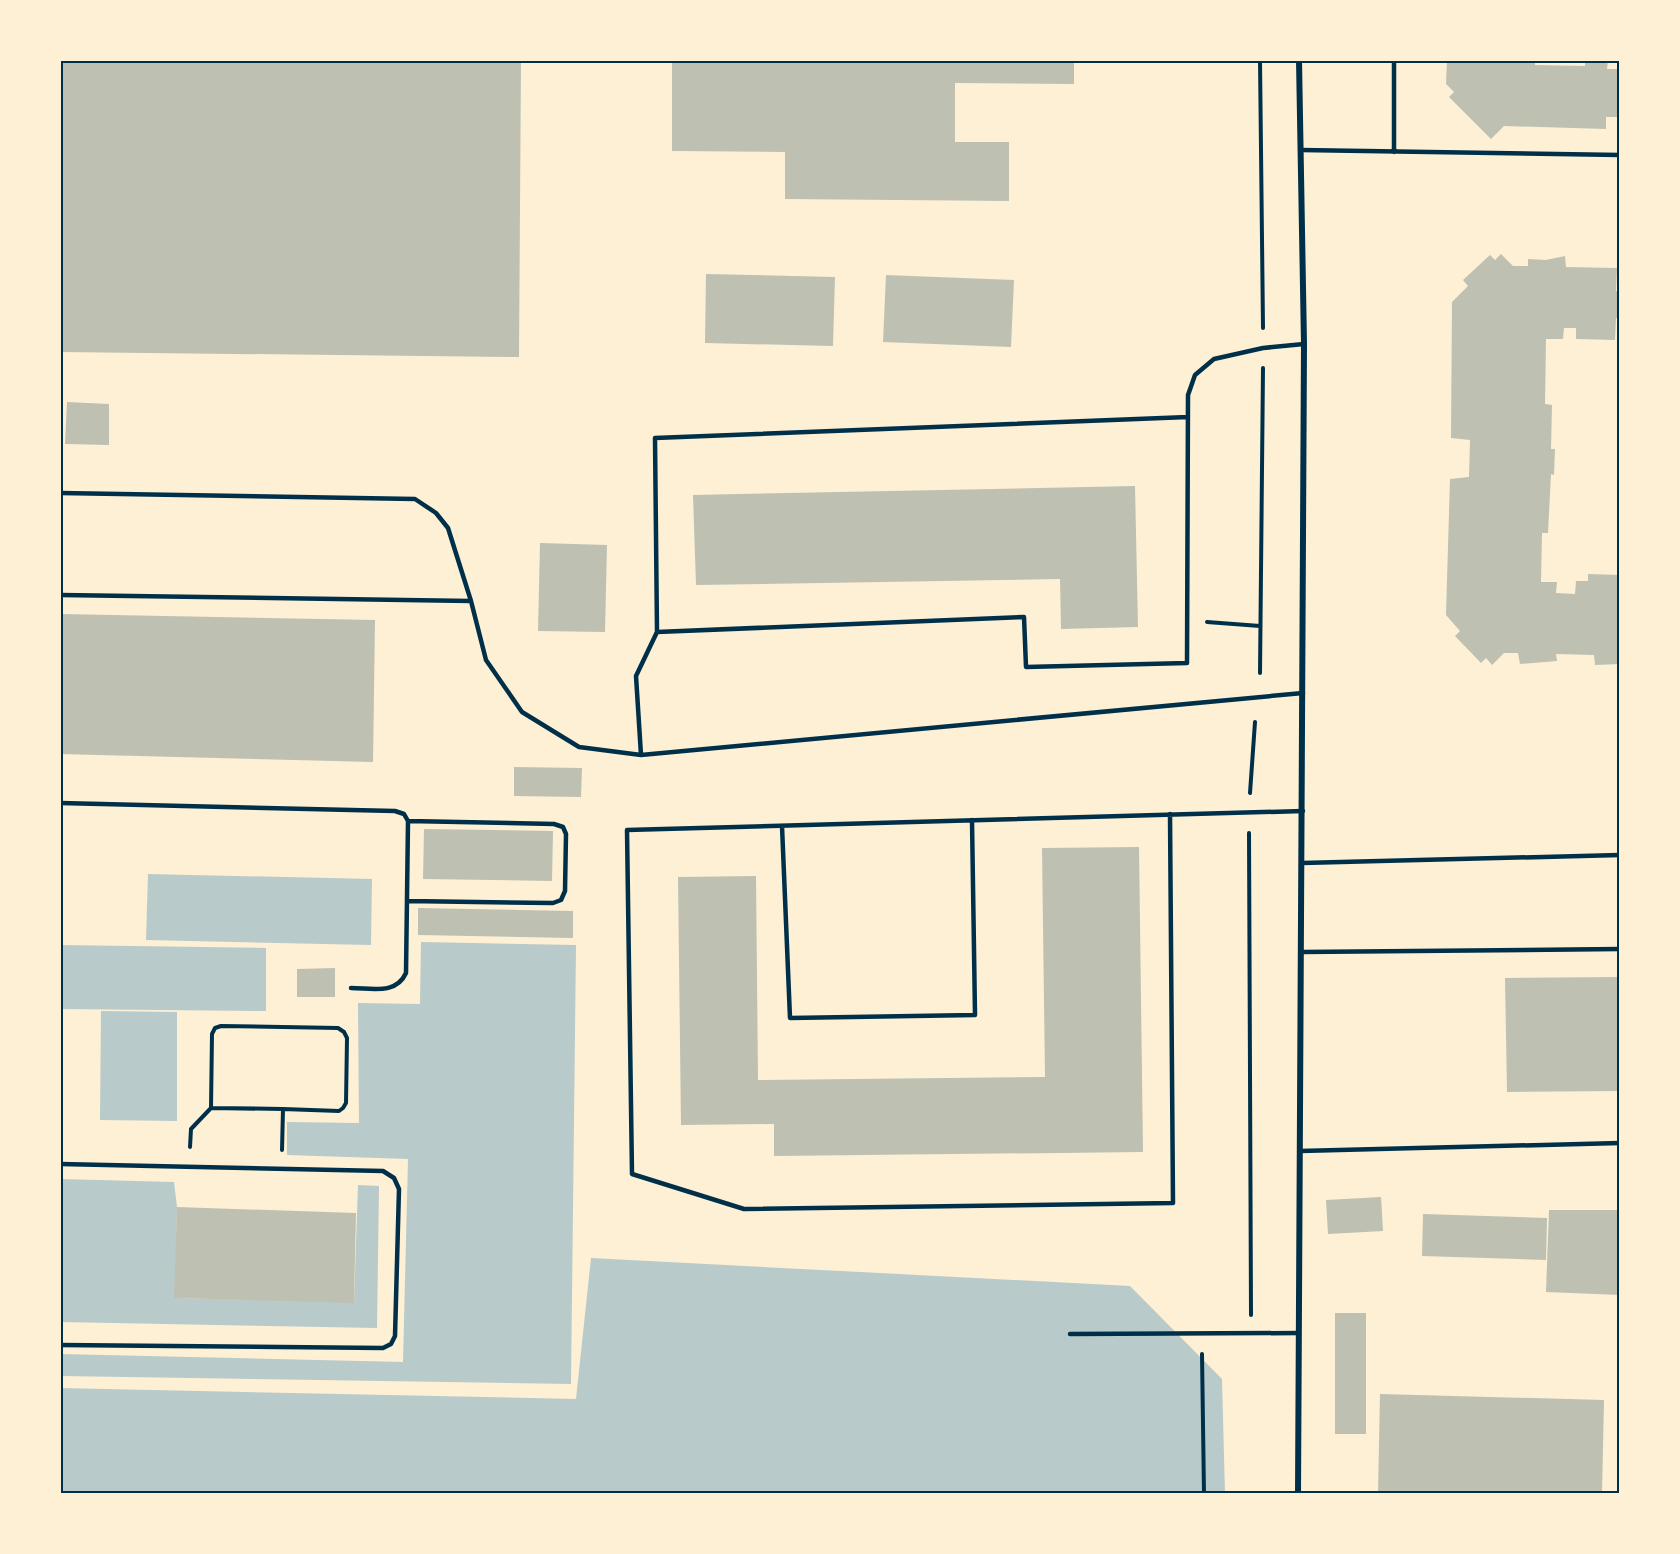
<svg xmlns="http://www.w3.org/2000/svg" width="1680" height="1554" font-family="Rubik,sans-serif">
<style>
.green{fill:#b9caca}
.building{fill:#bec0b2}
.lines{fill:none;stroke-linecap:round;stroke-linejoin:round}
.path{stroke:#003049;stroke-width:4}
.service{stroke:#003049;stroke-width:4.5}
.minor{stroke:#003049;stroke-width:6}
.neatline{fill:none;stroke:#003049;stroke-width:2}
</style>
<rect width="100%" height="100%" fill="#fdf0d5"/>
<path class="green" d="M148,874l224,5 -1,66 -225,-5z
M421,942l155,3 -5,439 -511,-8v-22l343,8 5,-203 -121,-4v-33l72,1 -1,-120 62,1z
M60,945l206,3v63l-206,-2z
M101,1011l76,1v109l-77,-1z
M60,1179l114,3 3,25 -2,91 179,4 4,-117 21,1 -2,142 -317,-6z
M591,1258l539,28 92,93 3,115h-1165v-106l516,11z"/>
<path class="building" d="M60,60h461l-2,297 -459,-5z
M721,60h353v24l-119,-1v59h54v59l-224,-2v-47l-113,-1v-88h49z
M1447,60h88v5l50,1v-6h23l-1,9h13v48h-14v12l-102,-3 -13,13 -42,-42 5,-5 -8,-8z
M1501,254l12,12h15v-7l18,1 19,-4 1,11 51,1 -1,23 4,1v26h-4l-1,22 -39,-1v-11h-12l-1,11h-17l-1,65 7,1 -1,44h4l-1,26 -3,-1 -3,59h-6l-1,49h16l-1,11 19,1 1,-13h12v-7l32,1v89l-25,1 -1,-10 -38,-1 1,7 -37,3 -2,-11h-14l-12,12 -6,-7 -5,5 -26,-27 5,-5 -14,-16 4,-136 19,-2 1,-37 -19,-2 1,-136 16,-16 -5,-6 27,-25 5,5z
M706,274l129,3 -2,69 -128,-3z
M886,275l128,5 -3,67 -128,-5z
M67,402l42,2v41l-44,-1z
M1135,486l3,141 -77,2 -1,-50 -364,6 -3,-90z
M540,543l67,2 -2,87 -67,-1z
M60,614l315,6 -2,142 -313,-8z
M514,767l68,1 -1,29 -67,-1z
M424,829l129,2 -1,50 -129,-2z
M1139,847l4,305 -369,4v-32l-93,1 -3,-248 78,-1 2,204 287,-3 -3,-229z
M418,908l155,3v27l-155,-3z
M335,968v29h-38v-28z
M1620,977v114l-113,1 -2,-114z
M1381,1197l2,34 -55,3 -2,-34z
M177,1207l179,6 -2,90 -180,-5z
M1549,1210h71v85l-74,-3z
M1423,1214l124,4 -1,42 -124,-4z
M1335,1313h31v121h-31z
M1380,1394l224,6 -2,94h-224z"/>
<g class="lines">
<path class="path" d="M1260,60l3,268
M1207,622l53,4
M1260,673l3,-305
M1250,793l5,-71
M1249,833l2,482
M190,1147l1,-18 20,-21
M282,1150l1,-41 56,2 4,-3 3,-5 1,-65 -3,-6 -6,-4 -117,-2 -6,2 -3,6 -1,74 72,1
M1202,1354l2,140"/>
<path class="service" d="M1394,60v92
M1301,150l319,5
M1188,417l-533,21 2,194 367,-15 2,50 161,-4 1,-268 7,-20 19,-16 49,-11 41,-4
M60,493l355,6 21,14 12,15 23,73 15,59 36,52 57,35 62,8 662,-62
M60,595l411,6
M641,755l-5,-79 21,-44
M60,803l335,8 9,3 4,7 -2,152c-10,22 -34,15 -55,15
M1170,814l3,389 -429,6 -112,-35 -5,-344 676,-19
M782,826l8,192 185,-3 -3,-195
M1302,863l318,-8
M407,901l146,2 8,-3 4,-9 1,-57 -3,-7 -9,-3 -146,-3
M1302,952l318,-3
M1300,1151l320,-8
M60,1164l323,7 11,7 5,11 -4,147 -4,8 -8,4 -323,-3
M1070,1334l229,-1"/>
<path class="minor" d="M1298,1494l6,-1150 -5,-284"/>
</g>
<rect width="1680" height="1554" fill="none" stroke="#fdf0d5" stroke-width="123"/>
<rect x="62" y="62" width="1556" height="1430" class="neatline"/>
</svg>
